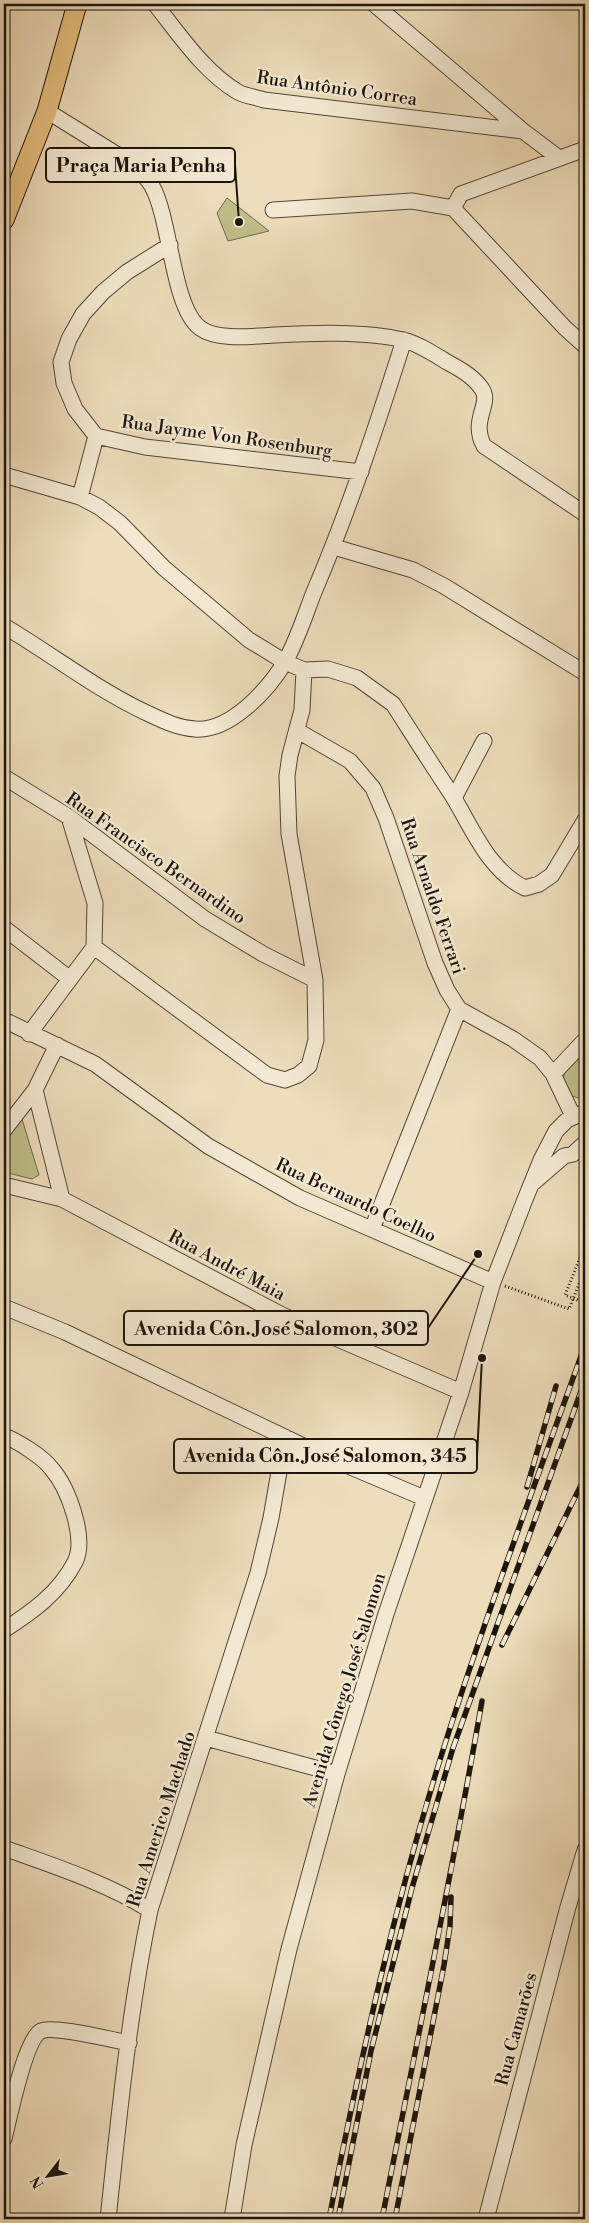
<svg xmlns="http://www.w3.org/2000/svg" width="589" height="2223" font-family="'Libre Bodoni',serif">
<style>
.green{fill:#c0bf8a;stroke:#6f6a4b}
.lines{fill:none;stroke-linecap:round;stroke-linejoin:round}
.minor-casing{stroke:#524738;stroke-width:17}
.major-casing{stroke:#1e150c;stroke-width:21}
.path{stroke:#1e150c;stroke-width:3;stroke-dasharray:1 2.5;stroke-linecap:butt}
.minor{stroke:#f3e9d2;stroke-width:15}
.major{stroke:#e6be7d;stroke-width:19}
.rail-casing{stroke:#1e150c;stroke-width:5.5}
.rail{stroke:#f3e9d2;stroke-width:4;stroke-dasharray:11;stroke-linecap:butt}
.path-bridge{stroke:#1e150c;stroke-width:3;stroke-dasharray:1 2.5;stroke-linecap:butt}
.labels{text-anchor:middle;stroke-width:5;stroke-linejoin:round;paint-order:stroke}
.street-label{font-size:18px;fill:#1e150c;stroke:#f3e9d2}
.leader{fill:none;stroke:#1e150c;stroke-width:2}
.callout-dot{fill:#1e150c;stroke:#f3e9d2;stroke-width:2}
.callout{fill:#f3e9d2;stroke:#1e150c;stroke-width:2}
.callout-label{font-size:19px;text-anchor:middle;font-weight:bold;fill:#1e150c}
</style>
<rect width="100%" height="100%" fill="#edddba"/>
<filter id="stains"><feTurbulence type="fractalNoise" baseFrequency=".004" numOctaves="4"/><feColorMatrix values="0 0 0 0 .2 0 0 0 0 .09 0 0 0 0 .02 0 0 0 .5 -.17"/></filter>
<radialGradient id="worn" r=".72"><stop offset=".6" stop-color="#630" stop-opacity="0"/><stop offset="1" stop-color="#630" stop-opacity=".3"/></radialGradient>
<path class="green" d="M227,198l42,33 -41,10 -11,-28z
M585,1044v56l-13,-4 -9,-17 3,-13z
M22,1119l17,56 -7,4 -28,-7v-31z"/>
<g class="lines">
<defs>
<path id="minor" d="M155,4c24,30 49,68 83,88 7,4 18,5 26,8l259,31
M374,4l149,127 36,27
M47,111l82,51c9,7 17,14 23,24 19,34 20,121 48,142 17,13 55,8 75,7 38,-2 91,-4 128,5 14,3 31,14 44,22 13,7 26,14 35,27 10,15 -12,31 2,57l101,68
M453,208l112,120 20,18
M273,210l139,-9 41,7 8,-14 124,-45
M170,245l-43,27 -24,20 -20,22 -14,25 -8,23 3,21 11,26 21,27 49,11 216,25
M4,475l76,22 19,10 21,16 44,45 85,72 36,22 19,8 24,-1 29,9 36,26c20,31 39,61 59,91 21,34 36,75 73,93l14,-4 13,-9 33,-55
M80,497l16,-61
M334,547l79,23 31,16 141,87
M4,626c49,29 93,64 145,88 15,7 29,14 46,15 35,3 73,-39 90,-67 12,-21 20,-47 29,-70 35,-82 63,-167 90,-252
M298,731l52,30 23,27 13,30 49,145 12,27 12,19 54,30 27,19 13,16 20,42
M4,777l65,40 136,102 58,35 52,26
M454,798l30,-57
M4,928l66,51
M94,947l173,128 18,5 13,-5 11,-9 7,-26 -1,-60 -26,-146 -2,-58 3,-21 12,-45 2,-40
M4,1020l91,44 113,82 92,52 193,84
M29,1034l65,-87 1,-44 -26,-86
M553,1074l32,-34
M35,1090l27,109
M4,1130l31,-40 22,-45
M534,1182l30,-26 9,-2 12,-11
M4,1185l58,14 220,116 179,77
M372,1229l87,-220
M4,1307l61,25 255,122 104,44
M4,1436c12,4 39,21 47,32 17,19 36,70 24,94 -16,31 -43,50 -71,68
M206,1738l131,36
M4,1848c50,18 100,34 146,62
M4,2139c5,-20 21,-100 37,-108 13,-6 71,9 88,12
M108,2219c11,-103 21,-207 42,-309l108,-337 13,-55 14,-81
M232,2219l12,-74 45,-196 48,-175 49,-160 75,-222 32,-110 31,-80 17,-42 15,-29 11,-11 18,-8
M486,2219l82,-312 17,-57"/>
<path id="major" d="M4,220l43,-109 30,-107"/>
</defs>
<use href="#minor" class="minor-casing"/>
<use href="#major" class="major-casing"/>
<path class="path" d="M505,1286l64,23 16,-40"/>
<use href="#minor" class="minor"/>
<use href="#major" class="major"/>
<defs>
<path id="rail" d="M527,1487l29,-101
M502,1645l83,-168
M329,2219c31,-159 66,-317 115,-472 43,-135 93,-268 141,-402
M338,2219l33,-168 41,-163 41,-140 132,-368
M382,2219c34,-173 70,-345 100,-518
M395,2219l49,-254 6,-39 1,-29"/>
</defs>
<use href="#rail" class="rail-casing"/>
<use href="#rail" class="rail"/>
<path class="path-bridge" d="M585,1245l-20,50 20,8"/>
</g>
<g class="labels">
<g class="street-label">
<text transform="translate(337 88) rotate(8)" y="6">Rua Antônio Correa</text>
<text transform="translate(227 436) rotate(8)" y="6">Rua Jayme Von Rosenburg</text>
<text transform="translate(156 858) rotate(35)" y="6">Rua Francisco Bernardino</text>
<text transform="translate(433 896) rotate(71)" y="6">Rua Arnaldo Ferrari</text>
<text transform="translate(356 1200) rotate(25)" y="6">Rua Bernardo Coelho</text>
<text transform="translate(227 1265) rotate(28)" y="6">Rua André Maia</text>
<text transform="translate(344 1690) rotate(-73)" y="6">Avenida Cônego José Salomon</text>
<text transform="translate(161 1819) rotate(-72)" y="6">Rua Americo Machado</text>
<text transform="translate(516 2029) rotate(-75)" y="6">Rua Camarões</text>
</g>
</g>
<path class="leader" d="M239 222L235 165M478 1254L428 1328M482 1358L477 1456"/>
<g class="callout-dot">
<circle cx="239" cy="222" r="5"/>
<circle cx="478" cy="1254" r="5"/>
<circle cx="482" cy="1358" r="5"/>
</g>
<g class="callout">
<rect x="46" y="148" width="189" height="34" rx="5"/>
<rect x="124" y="1311" width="304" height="34" rx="5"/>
<rect x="174" y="1439" width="303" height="34" rx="5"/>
</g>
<g class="callout-label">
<text x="141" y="172">Praça Maria Penha</text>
<text x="276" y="1335">Avenida Côn. José Salomon, 302</text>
<text x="325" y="1462">Avenida Côn. José Salomon, 345</text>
</g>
<rect width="589" height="2223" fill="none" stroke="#edddba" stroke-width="20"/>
<rect x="5" y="5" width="579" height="2213" fill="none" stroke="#1e150c" stroke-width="2.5"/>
<rect x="10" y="10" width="569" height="2203" fill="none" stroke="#1e150c"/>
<g transform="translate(48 2176) rotate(239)" stroke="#f3e9d2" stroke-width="4" paint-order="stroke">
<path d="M0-4L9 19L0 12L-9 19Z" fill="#1e150c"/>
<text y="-8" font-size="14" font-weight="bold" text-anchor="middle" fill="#1e150c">N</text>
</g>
<rect width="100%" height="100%" filter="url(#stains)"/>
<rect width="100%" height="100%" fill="url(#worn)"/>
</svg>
